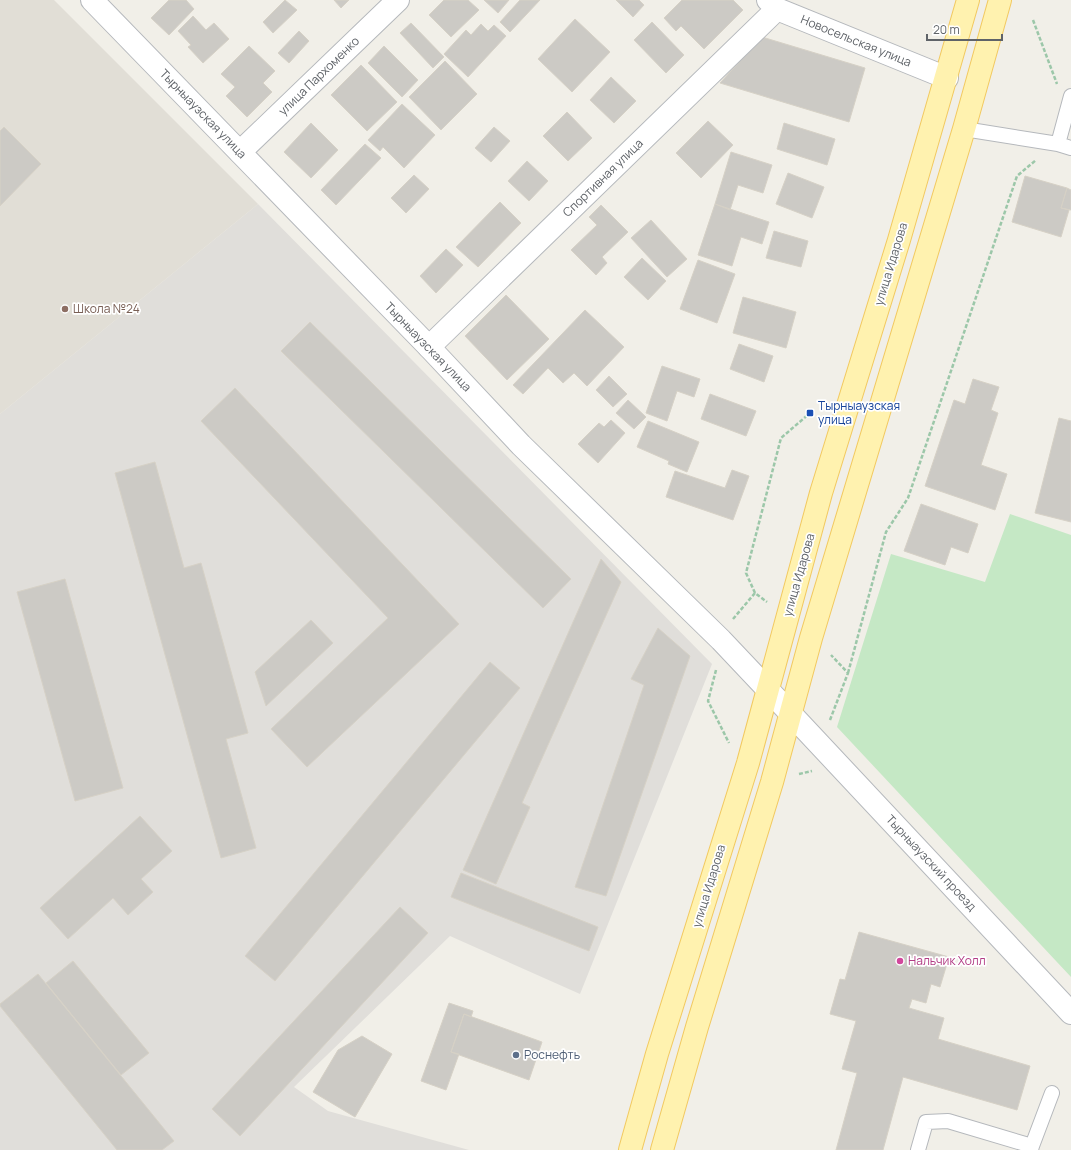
<svg xmlns="http://www.w3.org/2000/svg" width="1071" height="1150" font-family="Manrope,sans-serif">
<style>
.industrial{fill:#e0deda}
.education{fill:#e1ded6}
.green{fill:#c5e8c5}
.building{fill:#cccac5;stroke:#d6d1c6}
.lines{fill:none;stroke-linecap:round;stroke-linejoin:round}
.service-casing{stroke:#b5b8bc;stroke-width:16}
.minor-casing{stroke:#b5b8bc;stroke-width:24}
.tertiary-casing{stroke:#b5b8bc;stroke-width:24}
.primary-casing{stroke:#f2c960;stroke-width:24}
.path{stroke:#9cc7a9;stroke-width:2.5;stroke-dasharray:4 2;stroke-linecap:butt}
.service{stroke:#fff;stroke-width:14}
.minor{stroke:#fff;stroke-width:22}
.tertiary{stroke:#fff;stroke-width:22}
.primary{stroke:#fff2af;stroke-width:22}
.education-dot{fill:#8d6e63;stroke:#fff;stroke-width:1.5}
.transit-dot{fill:#1a4fb4;stroke:#fff;stroke-width:1.5}
.hotel-dot{fill:#d1479c;stroke:#fff;stroke-width:1.5}
.service-dot{fill:#5c6f8a;stroke:#fff;stroke-width:1.5}
.labels{text-anchor:middle;stroke-width:3.5;stroke-linejoin:round;paint-order:stroke}
.street-label{font-size:12px;fill:#5f6368;stroke:#fff}
.education-label{font-size:12px;fill:#785e54;stroke:#fff;text-anchor:start}
.transit-label{font-size:12px;fill:#164399;stroke:#fff;text-anchor:start}
.hotel-label{font-size:12px;fill:#b23c85;stroke:#fff;text-anchor:start}
.service-label{font-size:12px;fill:#4e5e75;stroke:#fff;text-anchor:start}
</style>
<rect width="100%" height="100%" fill="#f1efe8"/>
<path class="industrial" d="M258,204l454,460 -132,330 -130,-58 -156,151 34,24 141,39h-469v-736z"/>
<path class="education" d="M0,0h54l204,204 -258,210z"/>
<path class="green" d="M1010,514l61,21v442l-234,-250 54,-173 94,28z"/>
<path class="building" d="M169,0h17l8,9 -25,26 -18,-17z
M285,0l12,10 -24,23 -10,-11z
M334,0h15l-8,8z
M444,0h24l11,10 -28,27 -22,-22z
M484,0h25l-11,13z
M520,0h20l-30,32 -10,-10z
M616,0h23l5,5 -11,12z
M682,0h51l10,10 -39,39 -23,-23 -5,5 -12,-13z
M193,16l13,14 8,-7 15,16 -26,24 -15,-16 3,-2 -13,-14z
M575,19l35,33 -38,40 -34,-33z
M652,22l32,33 -18,18 -32,-33z
M411,23l33,34 -11,11 -33,-35z
M481,24l7,7 6,-6 12,11 -38,41 -24,-23 22,-24 5,5z
M299,31l10,10 -20,22 -11,-10z
M762,37l103,31 -16,54 -129,-39z
M249,46l26,25 -12,12 9,9 -25,25 -21,-21 9,-9 -14,-13z
M384,46l34,34 -16,17 -34,-34z
M445,61l32,33 -36,36 -32,-33z
M361,65l36,37 -30,29 -36,-36z
M611,77l25,24 -22,22 -24,-23z
M402,104l33,31 -31,33 -21,-21 -3,4 -12,-11z
M567,112l25,26 -24,23 -25,-25z
M708,121l25,24 -32,33 -25,-25z
M311,123l27,27 -27,28 -27,-26z
M784,123l51,16 -8,26 -50,-16z
M4,127l37,37 -41,42v-75z
M494,127l16,14 -19,21 -16,-14z
M365,144l16,14 -45,47 -15,-15z
M731,152l41,13 -9,28 -25,-8 -8,25 -15,-6z
M527,161l21,20 -19,20 -21,-20z
M788,173l36,14 -12,31 -36,-14z
M414,175l15,14 -23,24 -15,-15z
M1025,176l42,12 -6,20 8,2 -8,27 -49,-15z
M1067,188l4,2v20l-10,-2z
M500,202l21,21 -43,44 -22,-20z
M715,204l54,18 -7,22 -21,-7 -9,29 -34,-11z
M601,205l27,27 -26,25 5,6 -11,12 -25,-25 26,-25 -8,-8z
M651,220l36,39 -20,18 -36,-39z
M774,231l34,10 -7,26 -35,-9z
M446,249l17,16 -27,28 -16,-17z
M642,258l24,23 -18,19 -24,-23z
M698,260l37,14 -18,49 -37,-14z
M506,295l43,44 -42,41 -42,-44z
M743,297l53,15 -10,36 -53,-15z
M585,310l39,37 -37,39 -13,-13 -11,10 -15,-15 -25,26 -10,-9z
M310,322l261,257 -28,29 -262,-257z
M739,344l34,12 -9,26 -34,-13z
M662,366l38,13 -6,18 -17,-6 -10,30 -21,-8z
M609,376l18,18 -14,13 -17,-17z
M973,379l26,8 -8,23 7,3 -17,52 26,9 -12,36 -70,-24 29,-86 11,4z
M235,388l224,236 -152,143 -36,-38 117,-111 -187,-197z
M710,394l46,17 -10,25 -45,-17z
M628,400l18,17 -12,12 -18,-16z
M1059,418l12,3v101l-36,-9z
M611,420l14,13 -27,30 -20,-19 21,-21 5,4z
M648,421l51,21 -12,30 -19,-8 1,-3 -32,-14z
M155,462l29,106 17,-5 47,170 -22,6 30,109 -35,10 -106,-385z
M732,470l17,6 -16,44 -67,-23 9,-26 50,17z
M921,504l57,20 -10,29 -17,-6 -6,18 -41,-14z
M601,559l20,23 -99,221 8,4 -34,77 -33,-14z
M65,579l58,209 -48,13 -58,-209z
M311,620l22,23 -67,63 -11,-34z
M658,628l32,28 -84,240 -31,-9 69,-202 -13,-6z
M490,662l30,26 -245,293 -30,-25z
M140,816l32,35 -31,28 12,13 -25,23 -15,-17 -45,41 -28,-31z
M461,873l137,54 -9,24 -138,-54z
M400,907l28,26 -188,203 -28,-27z
M859,932l90,25 -9,30 -9,-3 -5,19 -14,-4 -3,9 35,10 -6,21 92,27 -13,44 -114,-33 -20,73h-47l21,-77 -15,-4 14,-48 -26,-7 10,-35 5,1z
M73,961l76,92 -28,22 -75,-92z
M38,974l136,167 -12,9h-45l-117,-144v-2z
M449,1003l24,8 -2,6 -7,-3 -13,38 8,2 -13,36 -25,-9z
M464,1014l78,28 -13,38 -78,-28z
M362,1036l30,18 -37,63 -42,-25 25,-42z"/>
<g class="lines">
<defs>
<path id="service" d="M964,129l94,15 13,4
M1058,144l13,-48
M1032,1146l20,-53
M918,1150l8,-28 22,-1 84,25 -1,4"/>
<path id="minor" d="M768,0l9,9 170,69
M240,152l158,-152
M429,347l348,-338
M791,714l280,299"/>
<path id="tertiary" d="M92,0l337,347 92,98 200,195 70,74"/>
<path id="primary" d="M630,1150l27,-96 91,-291 73,-270 78,-253 69,-240
M662,1150l35,-123 75,-245 39,-144 153,-509 36,-129"/>
</defs>
<use href="#service" class="service-casing"/>
<use href="#minor" class="minor-casing"/>
<use href="#tertiary" class="tertiary-casing"/>
<use href="#primary" class="primary-casing"/>
<path class="path" d="M1033,20l24,64
M755,593l-9,-20 35,-135 29,-25
M733,619l22,-26 12,9
M716,670l-8,31 21,42
M848,673l38,-141 22,-34 109,-322 19,-16
M830,720l18,-47 -17,-18
M799,774l13,-3"/>
<use href="#service" class="service"/>
<use href="#minor" class="minor"/>
<use href="#tertiary" class="tertiary"/>
<use href="#primary" class="primary"/>
</g>
<circle class="education-dot" cx="65" cy="309" r="4"/>
<rect class="transit-dot" x="806" y="409" width="8" height="8" rx="2"/>
<circle class="hotel-dot" cx="900" cy="961" r="4"/>
<circle class="service-dot" cx="516" cy="1055" r="4"/>
<g class="labels">
<g class="street-label">
<text transform="translate(856 41) rotate(22)" y="4">Новосельская улица</text>
<text transform="translate(319 76) rotate(-44)" y="4">улица Пархоменко</text>
<text transform="translate(203 114) rotate(46)" y="4">Тырныаузская улица</text>
<text transform="translate(603 178) rotate(-44)" y="4">Спортивная улица</text>
<text transform="translate(891 264) rotate(-73)" y="4">улица Идарова</text>
<text transform="translate(428 347) rotate(46)" y="4">Тырныаузская улица</text>
<text transform="translate(799 575) rotate(-74)" y="4">улица Идарова</text>
<text transform="translate(931 863) rotate(47)" y="4">Тырныаузский проезд</text>
<text transform="translate(709 886) rotate(-73)" y="4">улица Идарова</text>
</g>
<g class="education-label">
<text x="73" y="313">Школа №24</text>
</g>
<g class="transit-label">
<text x="818" y="410">Тырныаузская<tspan x="818" dy="14">улица</tspan></text>
</g>
<g class="hotel-label">
<text x="908" y="965">Нальчик Холл</text>
</g>
<g class="service-label">
<text x="524" y="1059">Роснефть</text>
</g>
</g>
<path d="M927 34v6h75v-6" fill="none" stroke="#5f6368" stroke-width="2"/>
<text x="933" y="34" font-size="12" fill="#5f6368" stroke="#ffffff" stroke-width="3" paint-order="stroke">20 m</text>
</svg>
